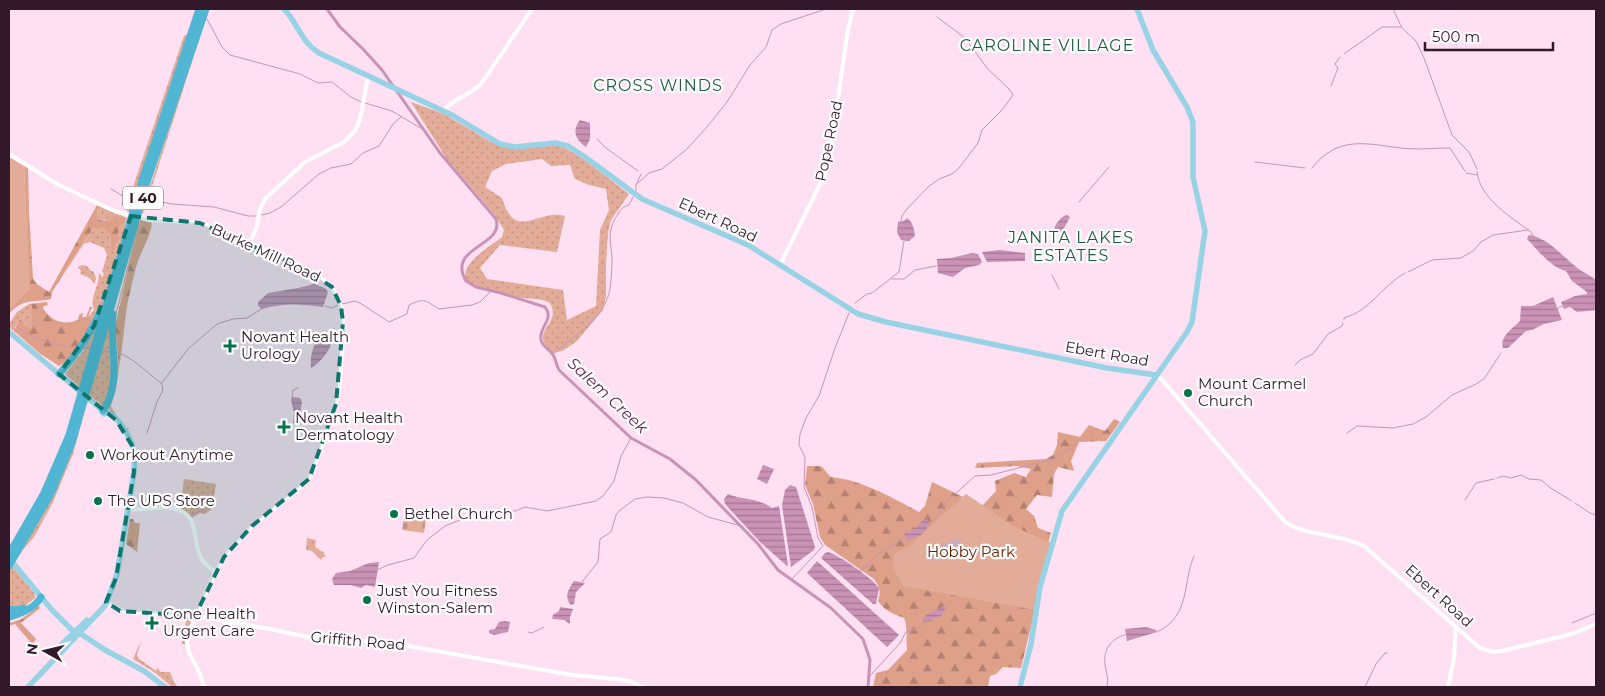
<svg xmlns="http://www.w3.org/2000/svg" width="1605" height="696" font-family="Montserrat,sans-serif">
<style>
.grass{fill:url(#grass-dots);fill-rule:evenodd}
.forest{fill:url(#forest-firs)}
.cemetery{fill:url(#cemetery-stones)}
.park{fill:#e3ac98}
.water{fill:url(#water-rules)}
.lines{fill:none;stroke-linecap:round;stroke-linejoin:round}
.stream{stroke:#ca93b6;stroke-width:1}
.river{stroke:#ca93b6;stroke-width:3}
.runway{stroke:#c7aabc;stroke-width:11}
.minor{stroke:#fff;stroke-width:4}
.major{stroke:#97d3e5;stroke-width:5.5}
.highway{stroke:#51b6d4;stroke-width:7}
.marked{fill:#0f766e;fill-opacity:0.2;stroke:#0f766e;stroke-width:4;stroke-dasharray:10 6;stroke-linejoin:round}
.poi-dot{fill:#07734c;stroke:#fff;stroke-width:2}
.labels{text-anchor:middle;stroke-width:4.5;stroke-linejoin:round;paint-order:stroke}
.shield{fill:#fff;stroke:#705d6a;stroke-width:1}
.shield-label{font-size:14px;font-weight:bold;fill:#33182a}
.street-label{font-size:15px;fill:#33182a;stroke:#fff}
.poi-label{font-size:15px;fill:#33182a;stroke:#fff;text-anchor:start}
.park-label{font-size:15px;fill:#6a2200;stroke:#fff}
.neighbourhood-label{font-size:16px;letter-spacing:1px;fill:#1b5b3f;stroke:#fff}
.water-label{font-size:16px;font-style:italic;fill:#5f1e4d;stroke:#fff}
</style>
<defs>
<pattern id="grass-dots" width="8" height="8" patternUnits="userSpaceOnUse" patternTransform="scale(1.25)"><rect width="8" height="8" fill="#e3ac98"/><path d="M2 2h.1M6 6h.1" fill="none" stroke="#c39383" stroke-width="1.8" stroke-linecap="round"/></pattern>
<pattern id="forest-firs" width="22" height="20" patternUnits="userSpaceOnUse" patternTransform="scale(1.25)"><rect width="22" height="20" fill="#dea089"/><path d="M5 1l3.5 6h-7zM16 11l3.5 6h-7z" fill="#b58170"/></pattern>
<pattern id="cemetery-stones" width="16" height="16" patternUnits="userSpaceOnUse" patternTransform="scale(1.25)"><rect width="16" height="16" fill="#e3ac98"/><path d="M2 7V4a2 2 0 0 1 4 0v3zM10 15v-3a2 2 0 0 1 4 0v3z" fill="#c39383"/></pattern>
<pattern id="water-rules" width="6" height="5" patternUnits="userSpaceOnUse" patternTransform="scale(1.25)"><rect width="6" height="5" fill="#ca93b6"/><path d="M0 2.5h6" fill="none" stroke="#a57794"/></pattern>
</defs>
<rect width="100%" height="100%" fill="#fee0f2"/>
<path class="grass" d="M209,9l-65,202 -3,5 33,-106z
M188,34l-58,177 -3,2 7,-29 50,-148z
M411,102l33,12 49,29 25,6 31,-5 13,2 23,14 44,34 -18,26 -3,12 -2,32v33l-3,13 -27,32 -14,9 -9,2c-27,-22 10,-28 -3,-50 -9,-5 -18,-4 -27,-5 -13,-2 -49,-11 -57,-18 -6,-17 25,-34 36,-43l2,-7 -9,-15 -49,-57zM542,159l9,7 19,-1 5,14 14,6 17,4 3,21 -9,20 -4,76 -29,14 -4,-30 -76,-11 -7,-11 20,-23 57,7 8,-36c-26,-8 -50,27 -63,-18l-17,-11 7,-16 14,-7z
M97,205l30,13c-6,30 -18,78 -34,104l-3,-7 4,-5c-5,-12 5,-23 5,-36h2v3l2,-1 1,-3 -2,-1 5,-17 -3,-7 -14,-6 -6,2 -21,32 32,-50 9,3 7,6 -1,13 2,2 9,-33 -3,-1 -10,5 -10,-2z
M139,220l-1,14 -22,82 -1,26 4,26 -3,21 -5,17c4,8 9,14 14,22h5l-3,2 -3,-1 -16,-21 8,-29 -3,-42 1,-17z
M82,265l5,1 4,5h2l3,7 -1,6 -7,-7 -8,-3 1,-3 -3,-4z
M29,304l3,2v22h-4l-8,-9 -5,9 1,5 -6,-5 -1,-4 8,-12z
M109,324l3,62 -9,20 -14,-11z
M96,325l1,1 -17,61 -15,-13 18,-23z
M86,406l-13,48 -20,48 -19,35 -12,14 -10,15 23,28v4l-9,7 -17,3v-38l38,-63z
M184,479l32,5 -4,25 -7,5 -5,-1 -8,5 -12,-9z
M307,538l9,2 -1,7 8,5 3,5h-3l-2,3 -9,-9 -6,-1z
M161,615l30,2 1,3 -6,15 -1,9h-3l4,-23 -25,-4z
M141,641l-4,14 1,3 18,13 1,-3 4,4h9l4,10 4,5h-6l-18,-15 -21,-13z"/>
<path class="forest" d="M24,166l4,2 1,44 4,67 4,5 12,8 48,-87 1,14c8,3 12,3 17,-4l11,3 -7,9 -2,15 -5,10 -2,-4 1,-13 -7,-6 -10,-2 -42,65 -1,7c-19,4 -28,-1 -42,15v-56l18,-23z
M140,220l12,3c-2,14 -9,25 -14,38 -3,9 -5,18 -7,27 -7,26 -7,53 -12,80l-4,-42z
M47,302l1,3 -4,1 -1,2c7,13 22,18 35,12l1,-5 3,-2h1l-1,4h4l4,-10h2l-4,10 2,-2 3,7c-6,14 -19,37 -34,44l-20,-13 -25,-22 6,-12 8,9h4v-22l-3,-2z
M1114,419l6,3 -14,19 -27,1 -8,19 3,10 -16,-4 -4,7 -2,23 -15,-2 -11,14 8,7 4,12 13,5 -15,53 -2,28 -13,54 -18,-1 -7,7 -6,2 -2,11h-115l3,-14 12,-3 19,-20c-1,-10 1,-23 -3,-32 -11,-4 -19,-7 -26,-17 3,-9 2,-14 -4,-22l-49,-34 -5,-8 -7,-33 -8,-19 2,-19c20,0 11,-2 24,11 31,3 60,20 88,35l6,-6 7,-24 50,24 14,-15 -1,-10 19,-8 12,4 5,-8 -14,-3 -42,2 2,-5 69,-4 7,-4 4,-10 1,-13 22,5 9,-12 16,6z
M130,519h3l2,4h5l-3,29 -11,-8z
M39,606l1,2 -19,15 15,16 -2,3 4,5 -3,3 -3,-6 -17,-20 -6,2v-3l11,-3z"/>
<path class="cemetery" d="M406,507l21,4 -3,22 -22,-3z"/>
<path class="park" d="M9,157l15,9 6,123 -21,22z
M966,494l49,33 36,16 -16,67 -132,-24 -10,-18 1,-14 15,-8z"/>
<path class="water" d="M580,120l10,3v16l-4,8c-11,-7 -14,-17 -6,-27z
M1067,215l3,2 -8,15 -6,1 -2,-3c1,-6 7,-14 13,-15z
M907,218c6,4 7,11 8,18l-6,5 -8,-1 -4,-8 1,-10 6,-1z
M1530,235c19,4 31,20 46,32 6,5 14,8 20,13v30l-19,2 -7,-5 -6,2 -3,-7 14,-6 12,-2v-2l-15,-11 -6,-10c-16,-4 -28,-21 -39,-32l1,-3z
M1000,250l25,3v8l-38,1 -5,-10z
M972,253l6,1 4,8 -3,3 -14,3 -12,9 -15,-4 -1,-14 14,-1z
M314,284l11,4 3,4 -5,15c-23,-3 -38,-4 -61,2l-4,-3v-4l10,-9 30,-5z
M1553,297l9,23 -18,4 -12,6 -6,1 -18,17h-5c-4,-11 10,-20 17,-27l1,-15h12z
M323,336l9,4c-1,10 -12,23 -21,28 -1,-10 1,-27 12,-32z
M292,397l8,1 2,4 -3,17 -6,5 1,-11 -3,-13z
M763,465l11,4 -7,15 -10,-5z
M790,485l6,2 1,3 18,57 -1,3 -23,17 -9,-62 3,-15z
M728,494c17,7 28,3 44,14l7,-2 9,59 -1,1 -27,-24 -35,-38 -1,-5z
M927,519l3,5 -9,11 -12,5h-2l-3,-7 11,-4 7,-8z
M828,552c11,3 45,27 51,36l-3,16h-3l-52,-46 4,-5z
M817,561l82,74 -12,12 -80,-74z
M379,562l-4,25 -9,-2 -5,3 -10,-3h-17l-2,-6 4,-6 14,-2 19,-8z
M574,581l11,2 -9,9 -2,12 -3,1c-7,-7 -3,-16 3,-24z
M944,606h2l-5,10 -16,6v-6z
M560,607l13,2 -3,8v7l-6,-4 -12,-1 1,-4 6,-4z
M505,621l5,1 -2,10 -14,3 -5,-2v-3l6,-1 4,-7z
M1146,627l10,3 1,2 -30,9 -2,-12z"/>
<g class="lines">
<path class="stream" d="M1393,9l9,19 14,13 8,17 28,77 17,17 8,17
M207,19l15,28 8,8 70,19 18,9 14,-1 19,15 10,5
M1344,54l38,-27h19
M1331,86l7,-18 -3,-4 5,-7
M365,103l27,8 35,21
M597,139l9,9 32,23
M1255,162l50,6
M1312,168c25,-32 52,-25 88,-20 16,2 34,0 50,0l15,23
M1477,172c3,27 34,45 54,60l3,5
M1466,173l11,2
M638,183l11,-10 13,-4 25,-20 20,-22 20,-25 23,-37 16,-18 6,-17 9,-6 42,-14
M111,189l12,7 12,2
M636,191v-6l5,-11
M146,199l26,5 42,3 34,9h9
M1079,202l30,-35
M261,215l9,-2 11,-6 38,-33 12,-6 20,-4 12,-11 16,-7 14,-22 8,-7
M901,221l1,-5 4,-6 22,-23 11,-8 13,-5 7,-6 19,-25 4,-13 20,-20 11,-15 -4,-6 -22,-21 -22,-30 -28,-21
M1036,256l7,-8
M1408,272l24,-12 29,-2 12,-7 8,-9 12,-7 35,-5
M1052,275l7,14
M892,279h12l11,-9 21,-4
M855,303l12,-9 5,-1 27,-21 5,-31
M342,304l13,-3 5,2 29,19 18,-8 2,-9c17,-8 16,-4 30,4l33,-4 8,-3 11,-11
M325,306l7,2 6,-3
M1556,309l8,-4
M1344,320v-2c8,-3 14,-5 21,-11 14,-11 23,-24 40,-34
M16,326c10,10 46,22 61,22
M83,348l9,1
M100,350l11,2
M115,352c16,3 32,21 46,31
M553,355c20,-20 52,-36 57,-66 1,-8 2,-19 2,-27 0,-20 -7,-29 6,-48 3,-5 6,-8 11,-9l4,-8
M1295,365l5,-5 13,-6 15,-20 14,-8 1,-3
M161,384l27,-35 29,-25 16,-5 14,-1 16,-10
M292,397l1,-7 5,-2
M147,433l10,-31 6,-12 -1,-5
M1347,433l10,-7 36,2 20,-4 13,-7 26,-22 24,-11 8,-5 17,-26
M1497,478l6,-2 8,2 10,-3 8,4 12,1 11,9 20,12
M1465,500l11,-17 18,-4
M1575,503l15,10 6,2
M186,508l14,-1
M190,516l12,-6 3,1
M931,523l5,-5 9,-15 30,-27 16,-1 63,-16 24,-15
M377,570l11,-5 26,-7 13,-18 18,-14 27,-11 13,-3 30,-1 10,-4 22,4 49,-10 7,-5 11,-15 7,-25 10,-18
M860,571l8,-6 9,-10 29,-18
M792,579l31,-33 -5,-8 -6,-31 -8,-20 1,-30 -6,-12 1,-11 6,-16 13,-22 16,-48 14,-35
M582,582l16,-20 2,-23 11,-7 5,-17 3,-4 16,-12 12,-2 17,1 19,5 25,14 33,9
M1572,623l24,-10
M528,632l4,1 12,-6
M1157,632c34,-16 25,-48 37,-76
M869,677l31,-34 6,-11 12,-4 4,-4 3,-6
M1107,687c2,-9 -1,-14 -2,-23 -2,-15 7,-26 20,-29
M1365,687l11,-23 9,-11h2"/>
<path class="river" d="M327,9l13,18 23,22 19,21 58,83 56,66c9,28 -50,27 -30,62l10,6 25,6 44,14c10,13 -7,20 -4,33 2,8 9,9 12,15 3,4 3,10 6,15l72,68 39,21 26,21 62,64 20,26 53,38 32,31 7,21 -2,27"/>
<path class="runway" d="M935,555l21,-10"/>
<path class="minor" d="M443,111c11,-13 27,-16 38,-27l51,-75
M9,154l48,30 57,27 36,9 50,3 15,5 35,15 67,32 15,12 7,14 3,8 1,23 -3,55 -12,42 -15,41 -7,13 -54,43 -28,31 -9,15 -25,58 -3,11 2,11 11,22 4,13
M250,243l6,-14 4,-20 5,-10 40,-37 39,-20 11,-11 5,-12 8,-42
M780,265l45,-91 7,-33 16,-112 5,-20
M1156,375l8,7 121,140c24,15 54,11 79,24l116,102 14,4 12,-2 66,-16 24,-10
M128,509c14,2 29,-3 43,-1 31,5 20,31 30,50 3,6 9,10 14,14
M106,602l19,10 60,2 85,15 42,9 73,4 187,33 45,4 12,2 13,6
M1448,687l6,-30 2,-29"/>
<path class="major" d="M284,9c14,14 17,33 35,44l133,62 48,29 15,3 40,-4 13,3 17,11 57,42 106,46 110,69 28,8 221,46 49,7
M9,332l94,79 1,3
M9,558l43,52 22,22 7,2 24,16 39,21 21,16
M61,645l26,-25
M28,687l74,-78 4,-5 11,-30 17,-102c0,-6 1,-14 0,-20 -3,-14 -16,-38 -31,-41
M1020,687l11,-43 9,-57 22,-76 125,-179 5,-10 13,-91 -12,-54v-55l-6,-15 -34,-57 -16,-41"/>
<path class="highway" d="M59,374c18,-20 32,-40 42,-65
M103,411c20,-31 6,-63 10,-97
M9,554l35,-61 25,-58 73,-255 57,-171
M9,566l42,-72 21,-51 76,-264 58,-170
M9,609l7,1 8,-2
M9,617c11,-3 26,-9 32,-20"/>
</g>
<path class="marked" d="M131,216l69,7 103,45 29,19 9,19 2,16 -7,82 -27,75 -57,47 -28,31 -29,59 -75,-5 -14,-9 10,-24 18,-106 -1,-25 -17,-27 -57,-46 35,-48z"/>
<g class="poi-dot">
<path d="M227.5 338.5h5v5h5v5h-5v5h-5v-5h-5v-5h5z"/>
<circle cx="1188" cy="393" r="5"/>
<path d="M281.5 419.5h5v5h5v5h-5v5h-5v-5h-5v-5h5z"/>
<circle cx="90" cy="455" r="5"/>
<circle cx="98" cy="501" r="5"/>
<circle cx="394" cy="514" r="5"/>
<circle cx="367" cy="600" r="5"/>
<path d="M149.5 615.5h5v5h5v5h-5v5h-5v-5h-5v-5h5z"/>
</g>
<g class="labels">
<rect class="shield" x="123" y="186.5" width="40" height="23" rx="4"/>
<g class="shield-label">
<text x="143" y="203">I 40</text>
</g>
<g class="street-label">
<text transform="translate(829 141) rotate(-78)" y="5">Pope Road</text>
<text transform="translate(718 220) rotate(25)" y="5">Ebert Road</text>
<text transform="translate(266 253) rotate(25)" y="5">Burke Mill Road</text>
<text transform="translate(1107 354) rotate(10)" y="5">Ebert Road</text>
<text transform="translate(1439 596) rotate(42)" y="5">Ebert Road</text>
<text transform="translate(358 641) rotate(5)" y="5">Griffith Road</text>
</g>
<g class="poi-label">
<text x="241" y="342">Novant Health<tspan x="241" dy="17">Urology</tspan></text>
<text x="1198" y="389">Mount Carmel<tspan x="1198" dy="17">Church</tspan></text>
<text x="295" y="423">Novant Health<tspan x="295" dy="17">Dermatology</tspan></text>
<text x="100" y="460">Workout Anytime</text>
<text x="108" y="506">The UPS Store</text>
<text x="404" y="519">Bethel Church</text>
<text x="377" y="596">Just You Fitness<tspan x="377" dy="17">Winston-Salem</tspan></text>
<text x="163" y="619">Cone Health<tspan x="163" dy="17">Urgent Care</tspan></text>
</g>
<g class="park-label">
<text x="971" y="557">Hobby Park</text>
</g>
<g class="neighbourhood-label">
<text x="1047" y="51">CAROLINE VILLAGE</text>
<text x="658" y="91">CROSS WINDS</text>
<text x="1071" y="243">JANITA LAKES<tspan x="1071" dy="18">ESTATES</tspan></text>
</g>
<g class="water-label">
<text transform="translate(608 395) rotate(43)" y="6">Salem Creek</text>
</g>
</g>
<rect width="1605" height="696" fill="none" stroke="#33182a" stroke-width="20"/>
<g transform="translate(45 651) rotate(278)" stroke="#ffffff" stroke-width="4" paint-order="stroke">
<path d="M0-4L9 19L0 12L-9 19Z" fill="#33182a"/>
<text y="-8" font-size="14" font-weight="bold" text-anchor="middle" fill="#33182a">N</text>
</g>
<path d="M1425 42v8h128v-8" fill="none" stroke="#33182a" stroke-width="2.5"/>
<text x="1432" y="42" font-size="15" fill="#33182a" stroke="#ffffff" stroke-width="4" paint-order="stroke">500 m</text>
</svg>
